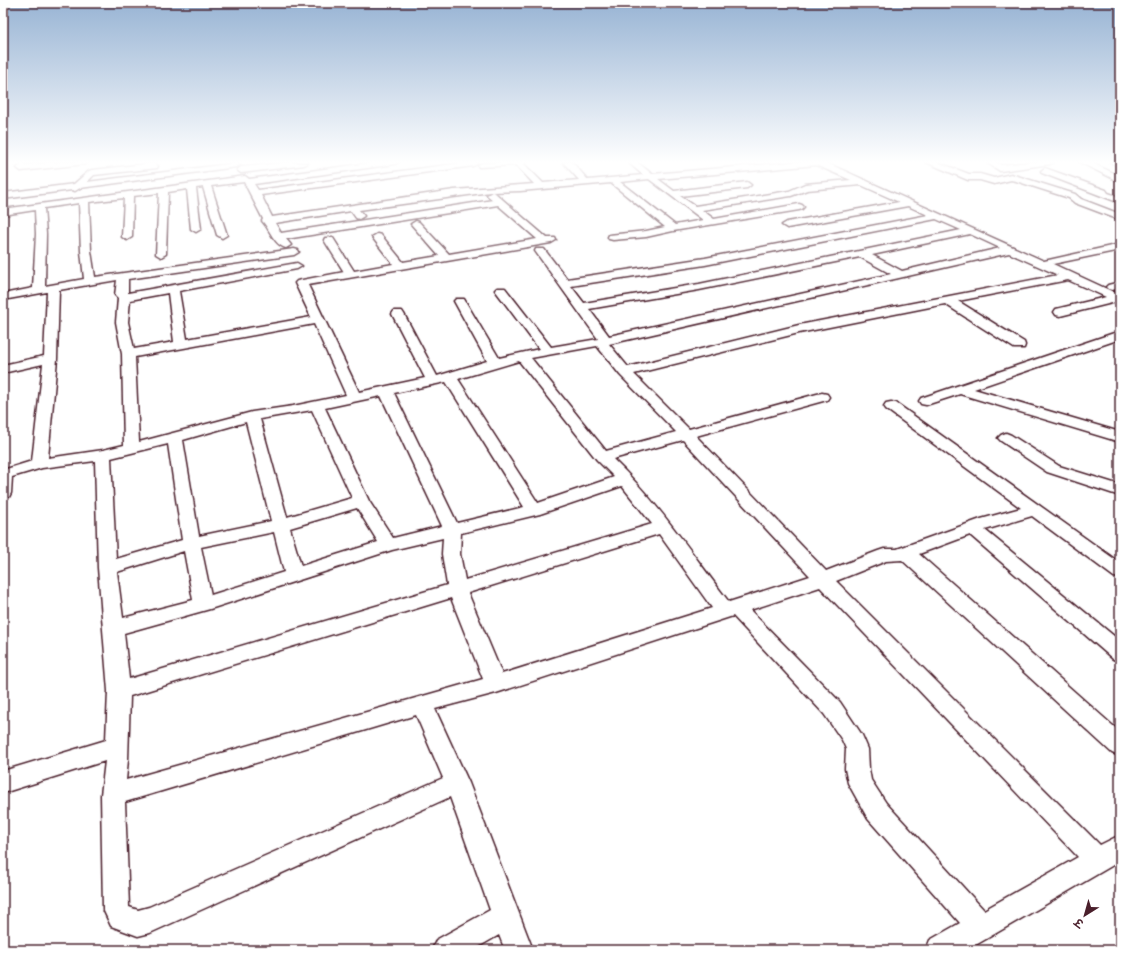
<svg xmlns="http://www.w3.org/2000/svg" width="1123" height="953" font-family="'Playpen Sans','Playpen Sans Deva',sans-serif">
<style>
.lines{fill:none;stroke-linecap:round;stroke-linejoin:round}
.minor-casing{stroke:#4a1f2b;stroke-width:3}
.minor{fill:#fff;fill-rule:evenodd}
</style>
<rect width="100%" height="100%" fill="#fff"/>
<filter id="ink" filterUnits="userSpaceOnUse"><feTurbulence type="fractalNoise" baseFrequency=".025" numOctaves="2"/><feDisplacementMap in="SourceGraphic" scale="8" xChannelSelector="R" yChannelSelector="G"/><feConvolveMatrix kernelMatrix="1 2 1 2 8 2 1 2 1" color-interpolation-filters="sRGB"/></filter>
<g filter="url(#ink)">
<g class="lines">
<defs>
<path id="minor" d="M58,162h31l-4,2 -64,7 -4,-3 4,-3z
M290,162l18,1 -4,2 -63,8 -4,-3 4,-3z
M377,162h22l-4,2 -141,20 4,6 211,-28h7l1,2 -4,2 -212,29 11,22 182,-27 80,-6 -18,-19 -37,2 -1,-2 4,-2 44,-1 -2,2 19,19 36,-3 -16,-18h9l16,18 55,-5 -15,-13h9l15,12 140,-12h33l219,99 76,-17v6l-67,14 67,31v6l-60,15 -4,-1 -2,-3 2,-3 50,-12 -38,-17 -110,21 66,41 1,3 -1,3h-10l-69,-44 -146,29 -165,41 55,55 128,-35 5,-1 5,1 2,3 -2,3 -131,36 130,135 52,-20 6,-2h13l84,-30 40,-11 -135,-99 -2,-3 2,-3 5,-1 5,1 224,160v15l-6,-1 -82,-61 -47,14 135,111v20l-7,-2 -143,-124 -51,19 201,178v24l-8,-3 -210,-193 -16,1 -50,20 264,264 20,-10v26l-153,89h-41l4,-10 30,-17 -92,-104 -20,-36 -3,-14 1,-20 -4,-9 -18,-26 -91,-98 -237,77 -61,16 34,74 64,167h-28l-6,-15 -26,15h-41l4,-10 54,-30 -40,-113 -300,136 -12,3 -27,-10 -8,-17 -2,-114 4,-34 -102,32v-22l103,-31 2,-49 -10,-123 -3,-107 -53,7 -30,9 -1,16 -2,4 -6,1v-28l29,-9 11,-97 -40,9v-8l41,-9 3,-64 -44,8v-6l30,-6 3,-54 -1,-24 -32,5v-6l242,-33 4,3zM816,165l35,15 -46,4 -16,7 -94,15 -15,-10 67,-8 4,-3 -4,-3 -73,9 -16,-12zM649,179l54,41 -28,5 -55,-43zM244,182l19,37 -1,2c8,8 12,24 24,27l5,-3 -5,-6 212,-34 39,34 -88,15 -30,-32 -3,-1 -5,3 28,32 -36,6 -22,-27 -4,-1 -5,3 21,27 -39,7 -21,-33h-8l-1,2 20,32 -47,9 -2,2 16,34 -124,22 -8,-48 118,-22 5,-3 -5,-3 -169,30v-14l166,-24 5,-3 -1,-2 -4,-1 -199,28 -4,-26 -2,-49 35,-4 -2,39 5,3 5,-3 1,-41 26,-3 -3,61 5,3 5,-3 2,-62 19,-3 4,40 5,3 5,-3 -5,-41 7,-1 14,48 5,3 5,-3 -16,-49zM611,183l54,44 -19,4 -37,4 -1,2 1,2 4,1 33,-3 27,-6 126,-21 3,-1 2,-2 -2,-2 -3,-1 -85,15 -12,-9 89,-14 16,-6 54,-5 38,17 -112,20 -5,3 5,3 121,-22 20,9 -223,43 -138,21 -23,-30h-8l-1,2 63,88 -47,8 -46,-59h-8l-2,2 44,59 -40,9 -35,-59h-8l-2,2 33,60 -50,15 -33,-62 -2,-3h-8l-2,3 33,64 -66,14 -51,-107 243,-42 5,-3 -1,-2h-8l-52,-45 -3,-1 -5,3 6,5 -212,33 -6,-10 76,-12 5,7 3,1 5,-3 -5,-6 131,-18 30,-1zM79,203l2,48 3,28 -39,7 1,-52 -2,-26zM936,219l25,11 -262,54 -115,19 -13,-17 134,-21zM970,234l30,14 -98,23 -30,-16zM1009,253l49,22 -259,50 -171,42 -19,-23zM860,257l31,17 -282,62 -20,-27 110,-19zM117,280l-2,15 3,3 -2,24 6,32 2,91 -21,5 -55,8 9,-99 2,-69zM168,293l6,49 -40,7 -6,-27 2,-22zM314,324l32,71 -53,11 -41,6 -113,30 -4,-85zM597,346l23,29 56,57 -70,19 -75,-93zM519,361l78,99 17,17 -76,26 -80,-124zM446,382l78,125 -67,16 -63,-130zM381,396l61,130 -49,12 -24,-37 -44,-93zM312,410l40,88 -65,19 -27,-98zM246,422l25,99 -72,15 -16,-96zM683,440l127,136 -81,26c-37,-48 -72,-101 -116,-143zM168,444l14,96 -66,19 -5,-101zM622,486l30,38 -187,56 -5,-26 1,-21 79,-19zM357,508l21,34 -77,24 -11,-38zM274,532l10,40 -73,23 -10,-48zM659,534l53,74 -210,66 -34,-81zM443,538l-1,16 5,31 -318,94 -5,-46 86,-24 182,-59zM184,551l9,49 -70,18 -6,-46zM820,587l258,270 -94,53 -98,-107 -15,-23 -2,-11 -1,-20 -6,-14 -22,-33 -90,-92zM451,598l32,81 -357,101 2,-20 2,-64zM416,715l27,63 -294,129 -11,3 -9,-3 -4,-105z
M926,162h11l32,12h11l14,4 17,-4 64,20 6,5 39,15v6l-45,-17 -6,-5 -53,-17 -5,-1 -17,4 -14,-4h-12z
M986,162h10l5,3 28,-3h25l-4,2 -50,7z
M1079,162h11l30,14v6z
M1110,162h10v5z
M154,163l4,3 -1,2 -63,7 -7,7 149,-19 4,2 -4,2 -156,21 -5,3 -3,-1 -69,9v-6l71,-9 15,-13 3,-1z
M1045,168l61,22 2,3 12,4v6l-78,-30 -1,-2z
M1120,282v6l-8,2 -4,-1 -2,-2 2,-2z
M1120,331v8l-146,50 146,43v10l-160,-48 -34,11 -5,-1 -2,-3 2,-3z
M1006,433l5,2 48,31 61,19v11l-73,-24 -46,-31 -3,-3 3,-3z"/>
</defs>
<use href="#minor" class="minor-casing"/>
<use href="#minor" class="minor"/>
</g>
</g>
<linearGradient id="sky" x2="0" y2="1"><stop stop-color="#98b4d4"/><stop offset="0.55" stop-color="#fff"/><stop offset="1" stop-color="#fff" stop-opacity="0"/></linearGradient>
<rect width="1123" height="295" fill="url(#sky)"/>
<rect width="1123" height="953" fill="none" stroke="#fff" stroke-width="16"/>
<rect x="8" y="8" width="1107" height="937" fill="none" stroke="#4a1f2b" stroke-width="1.5" filter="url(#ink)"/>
<g transform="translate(1085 915) rotate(217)" stroke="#ffffff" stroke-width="3" paint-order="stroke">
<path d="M0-3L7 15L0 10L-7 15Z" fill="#4a1f2b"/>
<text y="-6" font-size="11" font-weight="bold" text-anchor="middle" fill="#4a1f2b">उ</text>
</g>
</svg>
